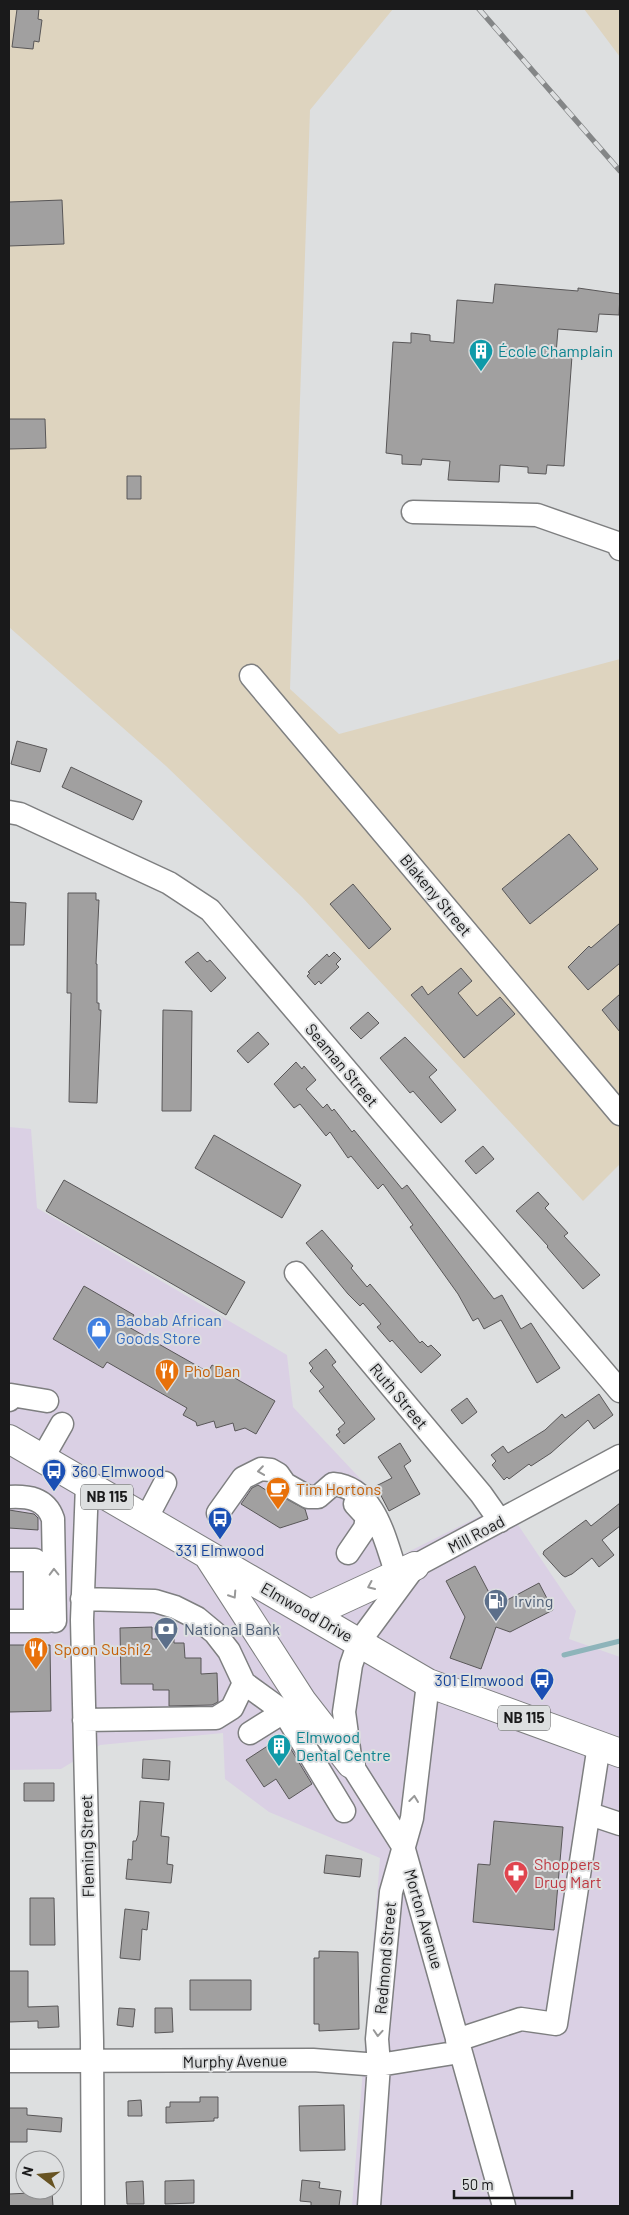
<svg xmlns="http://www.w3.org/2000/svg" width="629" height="2215" font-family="Barlow,sans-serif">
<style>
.commercial{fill:#dad0e4}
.industrial{fill:#ded4bf}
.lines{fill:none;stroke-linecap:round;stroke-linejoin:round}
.stream{stroke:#8eb4ba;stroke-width:5}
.building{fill:#a1a0a0;stroke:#595758}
.minor-casing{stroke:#7e7f80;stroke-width:25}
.major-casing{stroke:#7e7f80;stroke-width:30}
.minor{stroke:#fff;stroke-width:22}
.major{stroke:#fff;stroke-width:28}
.rail-casing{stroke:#848687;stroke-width:5.5}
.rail{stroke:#dddfe0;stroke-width:4;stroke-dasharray:11;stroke-linecap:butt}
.oneway{stroke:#989898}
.labels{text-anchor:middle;stroke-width:4;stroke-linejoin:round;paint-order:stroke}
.shield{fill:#dddfe0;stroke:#545556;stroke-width:1}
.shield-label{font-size:15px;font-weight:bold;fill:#1a1a1b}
.culture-label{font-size:16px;fill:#0d838f;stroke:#dddfe0;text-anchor:start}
.street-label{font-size:16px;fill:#1a1a1b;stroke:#dddfe0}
.shop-label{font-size:16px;fill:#366cbe;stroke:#dddfe0;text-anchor:start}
.food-label{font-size:16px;fill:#c56008;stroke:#dddfe0;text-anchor:start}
.transit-label{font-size:16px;fill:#164399;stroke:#dddfe0;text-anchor:start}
.service-label{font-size:16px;fill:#4e5e75;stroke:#dddfe0;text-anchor:start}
.health-label{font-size:16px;fill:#be3a42;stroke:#dddfe0;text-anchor:start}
</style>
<rect width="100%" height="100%" fill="#dddfe0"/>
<path class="commercial" d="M9,1127l22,2 6,79 250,147 6,52 76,81 31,68 104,-52 72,107 -7,28 51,18v549h-268l28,-348 -111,-46 -44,-33 -2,-46 -123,12 -39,24 -52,1z"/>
<path class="industrial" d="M9,9h384l-83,101 -20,579 49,45 281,-75v505l-37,37 -281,-304 -136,-131 -157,-139z
M584,9h36v48z"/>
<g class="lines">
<path class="stream" d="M564,1655l56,-14"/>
</g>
<path class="building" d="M17,9h22l-1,10 4,1 -3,22 -5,-1 -1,8 -21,-2z
M62,200l2,44 -55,2v-44z
M495,284l83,7v-3l42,6 -1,21 -20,-1 -2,18 -39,-3 -2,25 16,2 -8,110 -17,-1 -1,9 -18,-1v-6l-28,-2 -1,17 -51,-2 2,-19 -28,-2 -1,6 -19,-1v-9l-16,-2 7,-111 18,1v-10l19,2v6l24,2 3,-43 36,3z
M9,419h36l1,29 -37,1z
M127,476h14v23h-14z
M17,741l30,8 -7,23 -29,-8z
M71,767l71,34 -9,19 -71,-33z
M569,834l29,35 -68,55 -28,-35z
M353,884l38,45 -22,20 -39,-45z
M68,893h28v7h3l-3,64h1v39h2v7h2l-4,93 -28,-1 2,-109h-4z
M9,902l17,1 -2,42h-15z
M620,923v40l-32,27 -20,-23 21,-21 2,2z
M198,952l9,10 3,-2 16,18 -15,14 -26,-30z
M334,952l7,7 -5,5 3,3 -18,17 -2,-3 -4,4 -8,-9 3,-3 -2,-1 19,-18 2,3z
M461,968l11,13 -14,12 19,23 23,-19 15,17 -51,44 -53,-63 11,-9 6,9z
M620,994v38l-18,-22z
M163,1010l29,1 -1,100h-29z
M368,1012l11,11 -18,16 -11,-11z
M258,1032l11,12 -21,19 -11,-12z
M405,1037l32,33 -8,7 27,33 -15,13 -28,-32 -3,2 -30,-35z
M296,1062l6,7 2,-3 12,14 -10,9 17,19 4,-4 5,7 2,-2 18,23 2,-2 48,59 5,-4 87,114 8,-4 19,34 10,-6 29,45 -3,2 -20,13 -36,-63 -17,9 -6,-11 -5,3 -15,-27 -48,-67 3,-2 -30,-41 -5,5 -27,-33 -3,2 -18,-26 -4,4 -26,-32 -6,4 -20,-24z
M214,1135l87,50 -19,33 -87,-50z
M483,1146l11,13 -18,15 -11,-13z
M64,1180l181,102 -19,33 -180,-104z
M538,1192l11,12 -4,4 23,25 -4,3 36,39 -17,14 -36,-42 1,-1 -32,-35z
M322,1230l31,36 -2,2 16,19 3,-3 50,59 2,-2 6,6 3,-2 10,10 -20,18 -29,-33 -2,2 -13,-15 4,-3 -18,-21 -3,3 -12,-12 -42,-51z
M84,1286l50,29 -7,11 81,46 4,-7 63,36 -19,33 -11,-6 -10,3 -2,-8 -17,5 -2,-7 -17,5 -1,-4 -13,-7 4,-7 -80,-46 -4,6 -50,-29z
M326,1349l10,13 -4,3 43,54 -31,25 -8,-9 4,-3 -2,-3 7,-6 -26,-32 5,-4 -14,-16 3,-3 -4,-5z
M599,1394l14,21 -19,14 -6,-9 -37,33 -20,13 -2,-2 -20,15 -2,-2 -3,3 -12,-15 4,-4 -5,-6 12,-9 5,7 37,-23 17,-16 3,4z
M467,1398l10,14 -15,12 -11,-14z
M400,1443l11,18 -7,5 16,28 -31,17 -13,-25 16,-8 -14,-21z
M258,1485l11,7 3,-4 7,7 26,14 3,10 -28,9 -39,-24 11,-16z
M620,1503v23l-18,14 12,15 -15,12 -7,-9 -20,16 -7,3 -3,-2 -19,-21 1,-3 42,-31 5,6z
M9,1510l25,4 4,4v12l-29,-2z
M475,1566l21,40 43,-23 14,27 -43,22 -14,-5 -15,42 -31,-11 15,-41 -19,-36z
M152,1627v12h22v4h10l1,15h16v16l16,-1 1,29 -6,3 -43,1v-16h-16v-6h-32l-1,-56z
M9,1645h41l1,66 -42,1z
M283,1736l29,48 -23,15 -13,-20 -12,8 -18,-27z
M143,1759l27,2 -1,19 -27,-2z
M24,1783h30v18h-30z
M140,1801l24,2 -3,33 8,1 -2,27 6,1 -2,18 -45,-4 2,-20 4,1 1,-19h3l2,-6z
M494,1821l69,6 -9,103 -81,-8 5,-58 12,1z
M326,1855l36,4 -2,18 -36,-4z
M30,1898h24l1,47h-25z
M125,1909l24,3 -2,18 -5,-1 -2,31 -20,-2z
M319,1951l39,1 1,77 -40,2v-7h-5v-66h5z
M9,1971h19v36l30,-1 1,21 -21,1v-7l-29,1z
M190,1980h61v30h-61z
M119,2008l16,1 -2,18 -16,-2z
M155,2008h17l1,24 -18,1z
M200,2097h18v21h-4v3l-48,2v-16h4v-5h30z
M141,2100l1,16h-14v-15z
M344,2105l1,45 -45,1 -1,-45z
M9,2108h18v7l35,3 -1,14 -34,-3v13h-18z
M194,2180v23l-29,1v-23z
M302,2180l18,2 -1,6 22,3 -2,15h-28v-4l-11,-1z
M143,2181l1,23h-17l-1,-22z
M52,2192l1,14h-44v-12z"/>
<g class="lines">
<defs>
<path id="minor" d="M413,512l124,3 80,28 3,6
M251,676l369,438
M9,812l11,2 149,69 41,27 410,481
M296,1273l185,221 19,27
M9,1400l2,-5 36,6
M42,1459l20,-35
M87,1485l-5,135 10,421 1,165
M9,1497c19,-1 37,1 44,22l2,102
M218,1513l25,-35 18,-9 10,1 7,4 7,10 23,13h10l15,-13c43,4 52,57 64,91
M146,1519l19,-36
M348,1553l17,-25 2,-11 -12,-13
M9,1560h26v61
M82,1599l73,2 20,6 22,11 18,15 14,18 15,32 40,29 60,99
M9,1621h39
M84,1720l132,-2 16,-10 12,-25
M250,1733l45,-28
M590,1814l30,10
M457,2040l64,-21 35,5 43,-279
M9,2061l304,-1 66,5 81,-13
M369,2206l10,-141 -2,-26 14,-147 21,-74 16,-135
M504,2206l-101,-360 -52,-82 -7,-52 7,-47 8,-23 56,-76 205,-110"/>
<path id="major" d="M9,1439l419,244 192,70
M209,1557l93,144 49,63
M311,1614l104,-48"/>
</defs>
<use href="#minor" class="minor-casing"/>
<use href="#major" class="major-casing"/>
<use href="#minor" class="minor"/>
<use href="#major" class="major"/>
<defs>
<path id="rail" d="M479,9l141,162"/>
</defs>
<use href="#rail" class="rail-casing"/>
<use href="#rail" class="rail"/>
</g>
<defs><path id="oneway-chevron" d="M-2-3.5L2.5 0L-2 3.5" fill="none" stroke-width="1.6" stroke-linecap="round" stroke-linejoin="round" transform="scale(1.25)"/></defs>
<g class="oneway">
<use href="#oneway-chevron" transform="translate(261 1471) rotate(172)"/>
<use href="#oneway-chevron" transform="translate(54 1572) rotate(-91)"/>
<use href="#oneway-chevron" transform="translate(371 1586) rotate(156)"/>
<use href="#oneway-chevron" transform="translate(233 1595) rotate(57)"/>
<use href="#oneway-chevron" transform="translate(414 1799) rotate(-83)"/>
<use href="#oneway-chevron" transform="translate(378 2033) rotate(94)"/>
</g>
<defs>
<symbol id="building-pin" viewBox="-11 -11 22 30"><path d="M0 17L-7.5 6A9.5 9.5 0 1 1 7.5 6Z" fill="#0f9aa8" stroke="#dddfe0"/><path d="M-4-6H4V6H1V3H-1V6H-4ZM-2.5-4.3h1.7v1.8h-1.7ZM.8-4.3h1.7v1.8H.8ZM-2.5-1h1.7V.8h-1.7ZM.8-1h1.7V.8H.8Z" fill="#fff"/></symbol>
<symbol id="shop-pin" viewBox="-11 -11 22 30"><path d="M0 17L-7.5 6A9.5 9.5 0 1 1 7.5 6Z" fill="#3f7fe0" stroke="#dddfe0"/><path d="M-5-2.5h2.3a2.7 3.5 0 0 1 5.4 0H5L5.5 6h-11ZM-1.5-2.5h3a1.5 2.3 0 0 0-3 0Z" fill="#fff"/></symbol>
<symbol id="restaurant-pin" viewBox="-11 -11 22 30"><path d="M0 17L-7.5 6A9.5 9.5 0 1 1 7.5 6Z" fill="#e8710a" stroke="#dddfe0"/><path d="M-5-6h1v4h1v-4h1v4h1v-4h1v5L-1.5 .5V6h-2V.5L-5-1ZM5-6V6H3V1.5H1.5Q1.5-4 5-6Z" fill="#fff"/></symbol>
<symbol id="bus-pin" viewBox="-11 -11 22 30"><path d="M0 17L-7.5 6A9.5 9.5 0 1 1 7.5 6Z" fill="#1a4fb4" stroke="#dddfe0"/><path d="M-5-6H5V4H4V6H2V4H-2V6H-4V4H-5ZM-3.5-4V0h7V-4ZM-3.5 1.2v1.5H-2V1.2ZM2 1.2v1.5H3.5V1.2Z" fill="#fff"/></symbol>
<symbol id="cafe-pin" viewBox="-11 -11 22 30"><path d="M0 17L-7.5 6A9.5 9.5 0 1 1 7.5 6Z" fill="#e8710a" stroke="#dddfe0"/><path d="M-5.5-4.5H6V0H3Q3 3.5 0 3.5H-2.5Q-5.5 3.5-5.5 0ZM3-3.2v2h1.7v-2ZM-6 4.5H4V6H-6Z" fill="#fff"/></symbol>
<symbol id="fuel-pin" viewBox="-11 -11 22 30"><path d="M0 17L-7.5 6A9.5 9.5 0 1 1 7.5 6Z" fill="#5c6f8a" stroke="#dddfe0"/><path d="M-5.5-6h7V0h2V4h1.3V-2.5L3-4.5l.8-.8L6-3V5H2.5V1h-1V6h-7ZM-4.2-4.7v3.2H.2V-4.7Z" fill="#fff"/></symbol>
<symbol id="bank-pin" viewBox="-11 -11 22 30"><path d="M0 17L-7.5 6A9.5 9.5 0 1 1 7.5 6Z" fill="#5c6f8a" stroke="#dddfe0"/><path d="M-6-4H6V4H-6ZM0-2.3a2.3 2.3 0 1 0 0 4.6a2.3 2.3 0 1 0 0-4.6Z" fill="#fff"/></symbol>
<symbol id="pharmacy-pin" viewBox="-11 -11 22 30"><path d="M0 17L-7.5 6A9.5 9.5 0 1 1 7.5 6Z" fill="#e0444e" stroke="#dddfe0"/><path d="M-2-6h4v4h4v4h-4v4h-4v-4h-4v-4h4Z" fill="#fff"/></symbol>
</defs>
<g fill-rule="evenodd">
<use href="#building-pin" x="467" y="337" width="28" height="38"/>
<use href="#shop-pin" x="85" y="1315" width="28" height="38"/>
<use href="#restaurant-pin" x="153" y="1357" width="28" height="38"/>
<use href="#bus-pin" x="40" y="1457" width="28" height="38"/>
<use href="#cafe-pin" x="264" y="1475" width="28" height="38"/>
<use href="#bus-pin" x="206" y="1505" width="28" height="38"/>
<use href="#fuel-pin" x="482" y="1587" width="28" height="38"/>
<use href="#bank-pin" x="152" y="1615" width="28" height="38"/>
<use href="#restaurant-pin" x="22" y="1635" width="28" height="38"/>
<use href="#bus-pin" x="528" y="1666" width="28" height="38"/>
<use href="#building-pin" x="265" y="1732" width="28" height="38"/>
<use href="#pharmacy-pin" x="502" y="1859" width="28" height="38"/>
</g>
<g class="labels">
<g class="shield">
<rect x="81" y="1484.5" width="52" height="25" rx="4"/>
<rect x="498" y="1705.5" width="52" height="25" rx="4"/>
</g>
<g class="shield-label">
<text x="107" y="1502">NB 115</text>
<text x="524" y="1723">NB 115</text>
</g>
<g class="culture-label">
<text x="498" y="357">École Champlain</text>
<text x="296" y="1743">Elmwood<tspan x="296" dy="18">Dental Centre</tspan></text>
</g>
<g class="street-label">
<text transform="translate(436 895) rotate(50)" y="6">Blakeny Street</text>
<text transform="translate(342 1065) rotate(50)" y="6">Seaman Street</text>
<text transform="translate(399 1396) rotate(50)" y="6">Ruth Street</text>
<text transform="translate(476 1534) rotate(-28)" y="6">Mill Road</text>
<text transform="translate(307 1612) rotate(30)" y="6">Elmwood Drive</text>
<text transform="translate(87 1846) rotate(-91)" y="6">Fleming Street</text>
<text transform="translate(424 1919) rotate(74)" y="6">Morton Avenue</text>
<text transform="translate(385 1958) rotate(-85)" y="6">Redmond Street</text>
<text transform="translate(235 2061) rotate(-1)" y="6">Murphy Avenue</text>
</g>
<g class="shop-label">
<text x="116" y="1326">Baobab African<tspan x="116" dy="18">Goods Store</tspan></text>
</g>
<g class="food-label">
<text x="184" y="1377">Pho Dan</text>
<text x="296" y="1495">Tim Hortons</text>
<text x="54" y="1655">Spoon Sushi 2</text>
</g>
<g class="transit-label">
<text x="72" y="1477">360 Elmwood</text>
<text x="220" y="1556" text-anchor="middle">331 Elmwood</text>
<text x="524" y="1686" text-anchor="end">301 Elmwood</text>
</g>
<g class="service-label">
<text x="514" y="1607">Irving</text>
<text x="184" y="1635">National Bank</text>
</g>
<g class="health-label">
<text x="534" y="1870">Shoppers<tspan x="534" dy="18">Drug Mart</tspan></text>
</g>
</g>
<rect width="629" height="2215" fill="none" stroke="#1a1a1b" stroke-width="20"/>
<g transform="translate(40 2175) rotate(286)"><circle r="24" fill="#dddfe0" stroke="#8f9091"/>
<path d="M0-4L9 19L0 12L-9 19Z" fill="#675322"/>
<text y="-8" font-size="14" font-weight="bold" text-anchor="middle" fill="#1a1a1b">N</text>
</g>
<path d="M454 2190v8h118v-8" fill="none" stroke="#1a1a1b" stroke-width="2.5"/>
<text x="462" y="2190" font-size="15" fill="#1a1a1b" stroke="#dddfe0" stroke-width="4" paint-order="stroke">50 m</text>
</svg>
